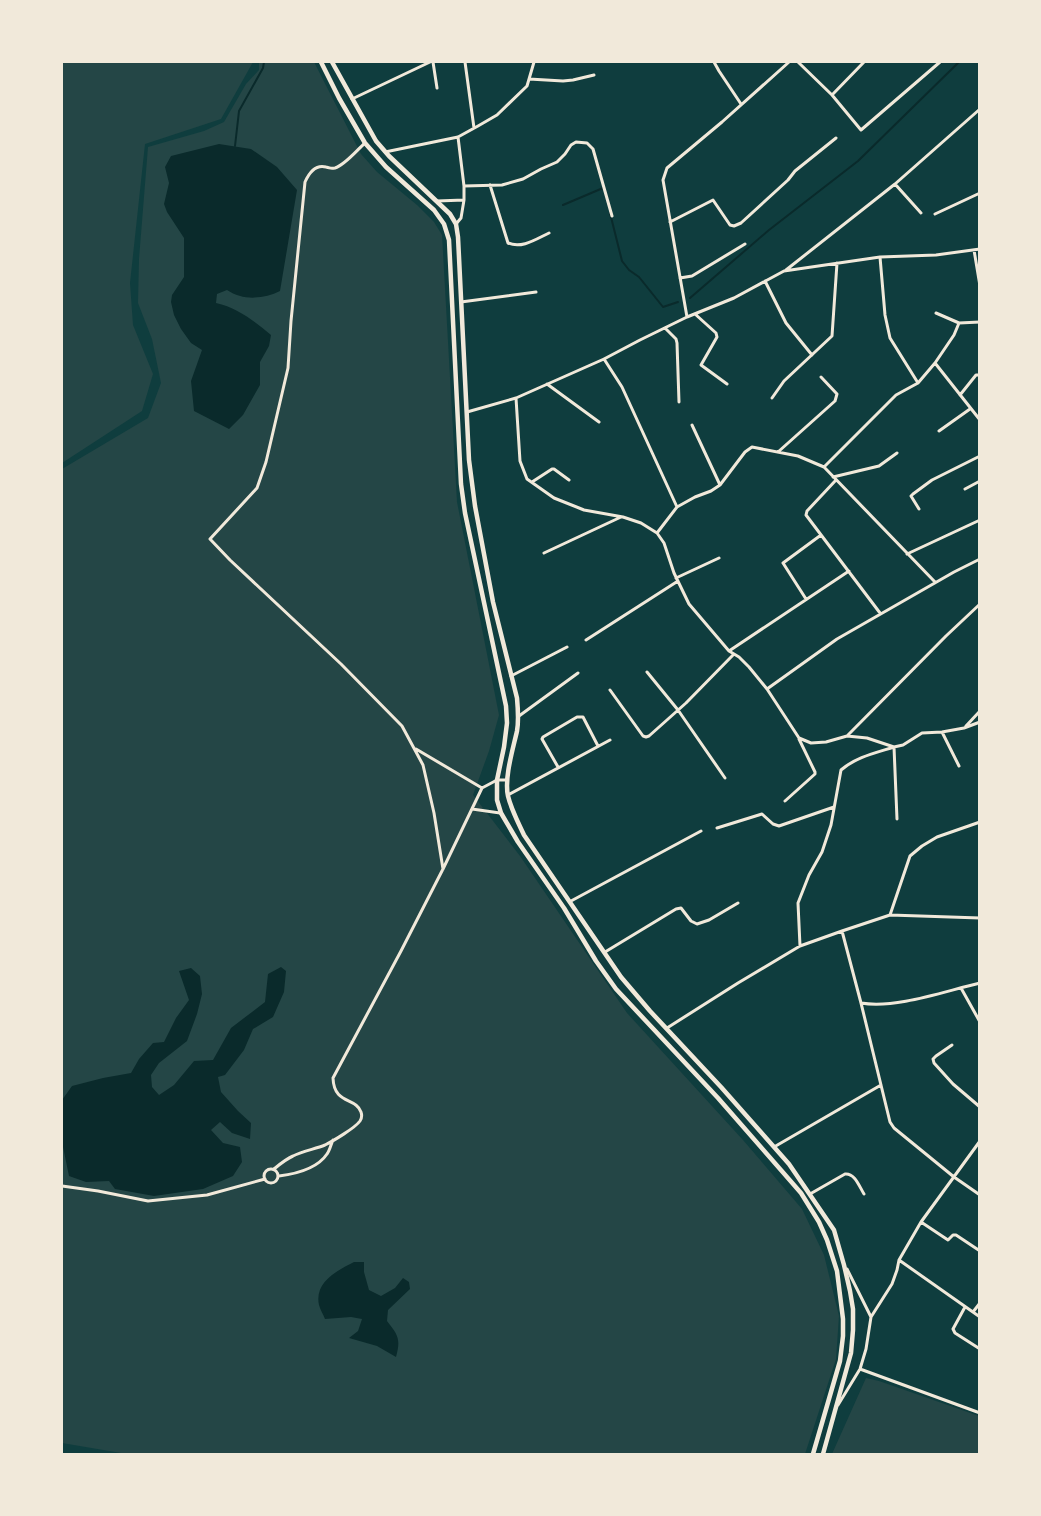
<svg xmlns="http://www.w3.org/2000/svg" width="1041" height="1516" font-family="Jost,sans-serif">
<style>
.green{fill:#244646}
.water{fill:#0a2a2b}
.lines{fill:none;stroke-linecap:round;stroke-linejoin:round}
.stream{stroke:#0a2a2b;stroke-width:2}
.minor{stroke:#f1e9da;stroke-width:3}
.secondary{stroke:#f1e9da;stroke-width:4.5}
</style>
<rect width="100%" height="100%" fill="#0f3d3e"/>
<path class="green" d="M62,62h191l-32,57 -76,25 -15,139 3,42 20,49 -11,37 -80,52z
M259,62h55l47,92 16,18 40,33 17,17 8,13 15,267 42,213 -10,36 -16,44 47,61 107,157 116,127 59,69 22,46 15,61 -3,43 -31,95h-678l-65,-11v-974l86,-51 13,-35 -9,-44 -14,-36 1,-44 9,-112 56,-16 20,-9 22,-38 13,-14z
M866,1378l13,3 100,35v38h-147z"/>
<path class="water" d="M219,144l32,5 26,18 20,23 -17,101c-16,8 -37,10 -53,-1l-10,4 -1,9c22,5 38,18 55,32l-2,11 -9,16v23l-17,30 -14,14 -35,-18 -3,-30 11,-31 -11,-7 -10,-14 -7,-14 -3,-13 1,-7 12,-18v-39l-17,-26 -3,-8 5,-21 -4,-16 6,-11z
M281,967l5,4 -2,21 -11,25 -20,12 -9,21 -19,25 -7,2 3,15 17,19 13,12 -1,16 -18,-6 -12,-11 -9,8 12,13 17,4 2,15 -9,14 -30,13 -49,7 -39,-7 -6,-8 -23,1 -17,-6 -7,-34v-42l10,-14 31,-8 28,-5 8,-14 14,-16 11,-1 12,-24 13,-18 -10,-29 12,-3 9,8 2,18 -5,20 -10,27 -28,22 -8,12 1,12 7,8 15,-10 20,-24 19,-1 18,-32 34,-26 3,-28z
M354,1262h10v10l5,18 12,6 14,-8 8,-10 6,4 1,7 -22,21 -1,11c11,14 14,18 9,36l-19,-11 -28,-8 9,-7 4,-12 -11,-2 -26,2c-2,-5 -5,-10 -6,-14 -5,-23 19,-35 35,-43z"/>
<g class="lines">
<path class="stream" d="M235,146l4,-35 24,-43 1,-6
M563,205l40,-17 1,2
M610,213l12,48 7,9 10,7 24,30 15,-5
M690,298l79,-68 89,-69 101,-99"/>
<path class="minor" d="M433,62l4,26
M465,62l9,66
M714,62l5,9 22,33
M798,62l34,33 29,35 79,-68
M529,79l34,2 10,-1 21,-5
M832,95l32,-33
M352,99l78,-37
M365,143c-8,7 -20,22 -30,25 -5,1 -4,0 -9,-1 -11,-3 -17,6 -21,15l-14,139 -3,47 -22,94 -9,26 -47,51 20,21 111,104 61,62 21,39 11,48 9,56
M385,152l73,-15 20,-11 19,-11 30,-29 7,-24
M895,184l26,29
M490,185l18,58c14,6 28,-4 41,-10
M464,186l38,-1 21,-6 18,-10 16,-7 8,-8 6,-9 5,-3 11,1 6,6 19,67
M437,201l27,-1v-14l-6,-49
M935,214l45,-21
M670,222l43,-22 17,25 4,1 7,-3 47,-43 7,-9 41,-33
M456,224l5,-6 3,-18
M974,250l6,36
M880,257l5,58 5,23 28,45
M786,270l109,-86 85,-75
M680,278l12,-2 53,-32
M765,281l21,42 26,32
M461,302l75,-10
M936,313l23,10
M695,314l21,19 1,4 -16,28 26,19
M687,317l-24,-137 4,-12 55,-46 67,-60
M665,328l11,11 1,4 2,59
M604,359l18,28 55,120 -20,26
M935,363l45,57
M547,384l52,38
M960,395l16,-20h4
M516,398l88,-39 36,-19 47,-23 47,-19 50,-27 96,-14 56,-2 44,-6
M772,398l12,-17 48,-45 5,-73
M467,412l49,-14 4,63 7,18 27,19 30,12 39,7 18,6 16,10 7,10 10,30 15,31 40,47 10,6 10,10 18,22 32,49 12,5 15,-1 21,-6 20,2 27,9 9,-2 19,-12 20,-1 22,-4 16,-6
M692,425l28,60
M939,431l31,-22
M778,452l57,-51 2,-7 -16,-17
M824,467l111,115
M833,477l46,-11 18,-13
M836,480l-29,31 -1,4 74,98
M532,482l20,-13h2l15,11
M965,489l15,-8
M677,507l18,-10 16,-6 9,-6 25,-33 7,-5 46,9 26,11 72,-72 22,-12 17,-20 19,-28 5,-12 21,-1
M919,509l-8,-13 2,-2 19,-14 48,-24
M544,553l77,-36
M907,554l73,-34
M676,578l43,-20
M806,599l-23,-36 38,-28
M586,640l92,-59
M729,651l120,-80
M647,672l31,38 47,68
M511,676l56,-29
M767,689l70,-50 117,-67 26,-13
M610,690l33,46 3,1 3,-1 37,-33 48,-49
M519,716l59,-43
M966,726l14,-15
M942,732l17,34
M847,736l99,-100 34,-32
M416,749l66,39
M558,767l-16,-28 1,-2 34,-20h6l15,29
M508,795l102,-55
M785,801l30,-27v-2l-16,-33
M472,809l28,4
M717,828l45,-14 11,10 6,2 55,-19
M571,901l130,-70
M890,915l20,-59 12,-10 15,-9 43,-15
M842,931l19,72 29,119 4,6 60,49 26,18
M800,946l-2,-43 11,-28 13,-23 9,-27 10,-55c15,-13 34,-17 53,-23l3,72
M605,952l71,-43 5,-1 10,13 6,3 12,-4 29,-17
M961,988l19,34
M861,1003c35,6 84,-12 119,-20
M667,1028l71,-45 62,-37 42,-15 48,-16 90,3
M952,1045l-16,11 -3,3 1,4 19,21 27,23
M774,1147l107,-62
M264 1176a7 7 0 1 1 14 0a7 7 0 1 1-14 0Z
M274,1169c6,-5 12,-10 19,-13 10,-5 22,-7 32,-11 8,-4 30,-17 35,-24 2,-3 2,-6 1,-9 -5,-15 -27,-7 -28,-34l68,-127 42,-82 39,-81 15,-8h9
M279,1176c16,-2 38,-7 48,-22 3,-4 4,-10 6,-14
M62,1186l36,5 50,10 59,-6 58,-16
M810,1194l35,-20c10,-1 14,12 19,20
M921,1222l27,18 5,-5h3l24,16
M899,1260l81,57
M847,1269l24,48
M965,1307l-12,22 2,4 25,16
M973,1312l7,-9
M860,1369l120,44
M838,1405l22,-36 6,-20 5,-32 21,-33 5,-14 2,-10 22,-38 59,-81"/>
<path class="secondary" d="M321,62l18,36 26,45 21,24 48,43 10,14 5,16 12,244 4,29 41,193 1,17 -3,24 -7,33v20l4,13 17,29 46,66 32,53 20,28 102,109 83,95 18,29 8,18 10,31 6,48v17l-3,25 -27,93
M332,62l44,79 13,15 61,58 6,10 2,13 11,223 6,46 18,96 24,96c1,11 2,22 0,33 -4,18 -13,47 -9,65 3,13 10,26 16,39l97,142 29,34 71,76 68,77 45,66 10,35 6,26 3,18v21l-2,23 -28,101"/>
</g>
<rect width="1041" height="1516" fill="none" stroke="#f1e9da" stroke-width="126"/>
</svg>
